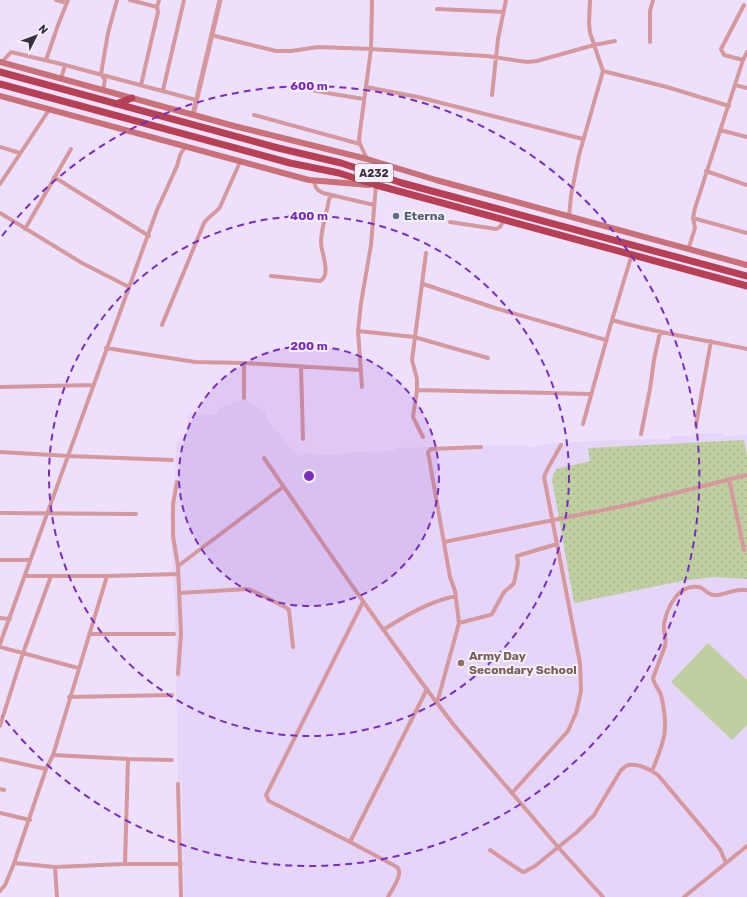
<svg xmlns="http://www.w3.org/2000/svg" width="747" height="897" font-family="Rubik,sans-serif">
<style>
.built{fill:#e5d5f8}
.grass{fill:url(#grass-dots)}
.pitch{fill:#becfa0}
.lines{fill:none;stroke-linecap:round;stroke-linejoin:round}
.minor{stroke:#d6989d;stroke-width:4}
.tertiary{stroke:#d6989d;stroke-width:5}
.secondary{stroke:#c97079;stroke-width:6}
.trunk{stroke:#b84055;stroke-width:7}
.ring{fill:none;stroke:#7b2cbf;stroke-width:2;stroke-dasharray:7 5}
.service-dot{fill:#5c6f8a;stroke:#f6f1fd;stroke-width:1.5}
.education-dot{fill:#8d6e63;stroke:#f6f1fd;stroke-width:1.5}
.labels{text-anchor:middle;stroke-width:4;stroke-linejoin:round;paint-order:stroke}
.shield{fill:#f6f1fd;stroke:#706b76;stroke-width:1}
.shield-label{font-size:11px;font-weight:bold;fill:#36313c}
.service-label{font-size:12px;font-weight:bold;fill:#4e5e75;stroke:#f6f1fd;text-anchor:start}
.education-label{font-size:12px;font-weight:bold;fill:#785e54;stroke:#f6f1fd;text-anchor:start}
.centre{fill:#7b2cbf;stroke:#f6f1fd;stroke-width:2}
.ring-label{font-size:12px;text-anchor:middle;font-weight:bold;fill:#7b2cbf;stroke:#f6f1fd;stroke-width:4;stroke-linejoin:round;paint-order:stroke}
</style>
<defs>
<pattern id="grass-dots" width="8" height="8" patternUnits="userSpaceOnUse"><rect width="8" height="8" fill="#becfa0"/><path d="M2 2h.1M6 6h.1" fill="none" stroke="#a4b28b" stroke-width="1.8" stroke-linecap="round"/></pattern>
</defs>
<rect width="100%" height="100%" fill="#ede0fc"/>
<path class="built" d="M242,400l5,1 17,10 6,12 28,34 7,-4 24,2 15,-1 11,-2 41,-1v-3l31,-1 90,-2 13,2 14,-3 68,-4 58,-1v-3h23l1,-3h29l1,3 23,-1v462h-563l-2,-114 -4,-1 -3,-171 -5,-97 5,-37 1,-32 5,-8 4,1 3,-25 22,2 7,-1 3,-6z"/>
<path class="grass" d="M744,440l3,16v123l-34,-2 -31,4 -108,22 -22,-124 4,-10 34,-8 -2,-13z"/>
<path class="pitch" d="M708,643l39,37v45l-15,15 -61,-58z"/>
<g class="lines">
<path class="minor" d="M56,0l11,3
M130,0l27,7
M437,9l67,3
M211,35l65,16h15l27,-4 53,2 116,7 40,6 10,-1 57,-16 21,-4
M650,42v-31l3,-11
M46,60l12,-35 10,-25
M743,60l-19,-5 -3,-6 23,-44
M2,62l9,-10 54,13
M603,71l64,16 62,19
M61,79l4,-14 131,35
M141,85l17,-73 -1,-5 2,-7
M735,85l12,3
M366,87l52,10 165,42
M302,88l31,6 31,5
M103,90l2,-10 -4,-6 7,-41 9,-33
M163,90l21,-90
M492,95l6,-56 8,-39
M254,115l106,29
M720,130l27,7
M0,147l20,6
M367,159l-7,-15 -1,-5 12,-90 1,-49
M706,171l41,14
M54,177l95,59
M314,180c1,7 2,10 9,13l51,12
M0,184l49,-74
M0,213l82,50 47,24
M569,217l2,-21 8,-41 24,-84 -13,-38 -1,-10 1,-23
M693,218l54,15
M450,222l46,7 4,-2 4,-7
M25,229l46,-80
M688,250l7,-22 -2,-10 2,-10 48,-148 4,-8
M271,276l49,5c12,-6 1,-28 1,-39 0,-13 7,-34 9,-47
M423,284l72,24 111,32
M612,320c44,13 90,19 135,29
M162,325l42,-102c5,-7 12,-10 16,-16l20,-45
M358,331l56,6 74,21
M106,348l89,14 49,1 116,7
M244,363v35
M301,367l2,72
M0,387l93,-2
M362,387l-4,-56 3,-28 10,-58 5,-60
M417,390l174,4
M583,424l29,-104 20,-66
M696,425l15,-84
M641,434l9,-45 4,-29 6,-28
M423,437l-10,-20 4,-27v-11l-5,-19 14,-107
M0,452l69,4 103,4
M264,458c62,90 123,180 189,266l105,123 45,50
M729,479l15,71
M177,482l-4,22v32l5,30 3,68 -3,40
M0,513l136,1
M444,542l184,-37 119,-30
M0,560h30
M178,566l105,-79
M107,576l71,-2
M179,593l68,-4 6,2 34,17 2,2 4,37
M363,602l-97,193 3,6 81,41 47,25c7,7 -5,22 -9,30
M0,618l10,1
M459,623l31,-8 2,-1 12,-22 6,-5 4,-4 4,-20 -1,-7 40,-12
M383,630c22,-14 47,-29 73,-34
M89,634h85
M0,644l157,-434 20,-44 3,-11 5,-8
M0,647l78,21
M69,697l103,-2
M437,703l22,-80 -4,-32 -5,-14 -22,-125 3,-3 50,-2
M0,726l23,-73 28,-77
M53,755l75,4 44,1
M0,759l46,10
M652,771c13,-31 17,-42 9,-76 -2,-6 -7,-10 -8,-17l12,-32c2,-8 -2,-14 -1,-22 3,-16 14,-40 34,-37 6,0 9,8 16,8 11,1 18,-7 33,-5
M178,784l3,113
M0,789l4,1
M512,793l56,-62 8,-18 5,-22 -1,-28 -36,-186 3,-7 14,-25
M0,813l30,7
M350,842l77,-153
M490,850l31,21 3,1 11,-6 42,-34 17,-17 27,-45c2,-1 3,-3 5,-4 10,-4 24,3 32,9l62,74 6,14
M14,863l41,4 70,-3h56
M125,864l3,-105
M55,867l2,30
M0,891l5,-6 8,-19 33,-97 7,-14 54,-179h-82
M684,897l63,-51"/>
<path class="tertiary" d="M193,115l27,-115"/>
<path class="secondary" d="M0,62l234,64 133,33 69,21 311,85
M0,96l309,84 60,5"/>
<path class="trunk" d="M0,72l278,76 63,15 61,20 345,93
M0,84l290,79 49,10 37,12 371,101
M116,104l16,-6"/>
</g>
<circle cx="309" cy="476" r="130" fill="#7b2cbf" fill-opacity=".12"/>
<g class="ring">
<circle cx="309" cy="476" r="130"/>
<circle cx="309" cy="476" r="260"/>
<path d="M2 236A390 390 0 1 1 2 716"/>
</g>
<circle class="service-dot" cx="396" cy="216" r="4"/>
<circle class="education-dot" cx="461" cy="663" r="4"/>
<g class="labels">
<rect class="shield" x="355" y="164" width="38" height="18" rx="3"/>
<g class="shield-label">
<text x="374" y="177">A232</text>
</g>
<g class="service-label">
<text x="404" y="220">Eterna</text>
</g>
<g class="education-label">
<text x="469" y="660">Army Day<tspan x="469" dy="14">Secondary School</tspan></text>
</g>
</g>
<circle cx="309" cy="476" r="6" class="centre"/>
<g class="ring-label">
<text x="309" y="90">600 m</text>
<text x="309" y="220">400 m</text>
<text x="309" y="350">200 m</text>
</g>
<g transform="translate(36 36) rotate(48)" stroke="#f6f1fd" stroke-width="3" paint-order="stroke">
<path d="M0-3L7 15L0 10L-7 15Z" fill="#36313c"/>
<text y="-6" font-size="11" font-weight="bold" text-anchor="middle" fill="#36313c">N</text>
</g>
</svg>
